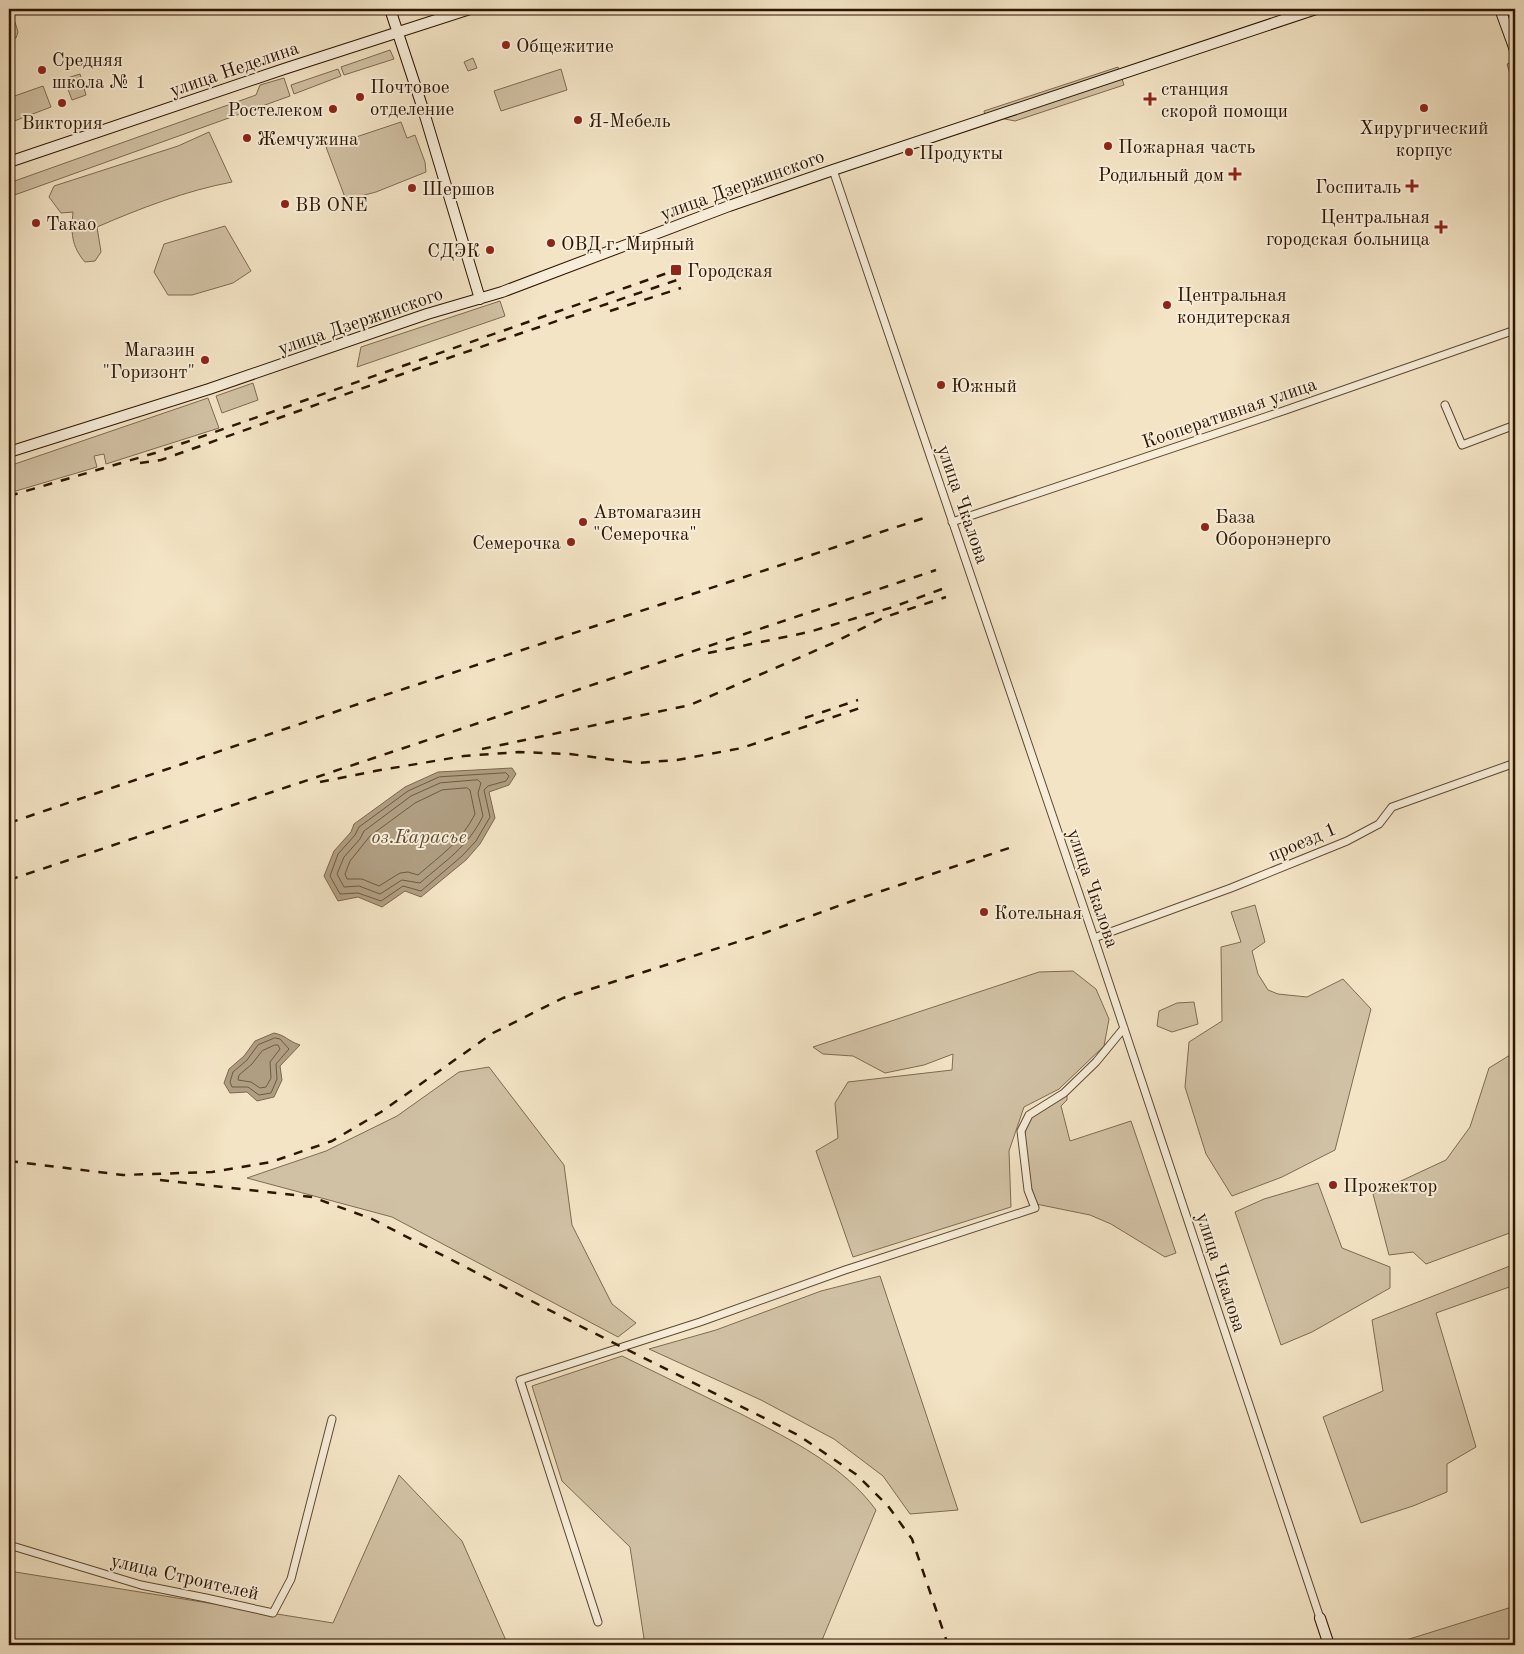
<svg xmlns="http://www.w3.org/2000/svg" width="1524" height="1654" font-family="'Old Standard TT',serif">
<style>
.green{fill:#d1c1a4;stroke:#7f6b52}
.water{fill:#b09e82;stroke:#7c674e}
.lines{fill:none;stroke-linecap:round;stroke-linejoin:round}
.shore{stroke:#6e5a41;stroke-width:1}
.street-casing{stroke:#5e4931;stroke-width:9}
.secondary-casing{stroke:#2d1500;stroke-width:12}
.street{stroke:#f7edd9;stroke-width:7}
.secondary{stroke:#f7edd9;stroke-width:10}
.rail{stroke:#2d1500;stroke-width:2.5;stroke-dasharray:9 9;stroke-linecap:butt}
.poi-dot{fill:#8f2418;stroke:#f7edd9;stroke-width:2}
.labels{text-anchor:middle;stroke-width:4;stroke-linejoin:round;paint-order:stroke}
.poi-label{font-size:19px;fill:#2d1500;stroke:#f7edd9;text-anchor:start}
.street-label{font-size:19px;fill:#2d1500;stroke:#f7edd9}
.water-label{font-size:20px;font-style:italic;fill:#614c34;stroke:#f7edd9}
</style>
<rect width="100%" height="100%" fill="#f3e4c5"/>
<filter id="stains"><feTurbulence type="fractalNoise" baseFrequency=".004" numOctaves="4"/><feColorMatrix values="0 0 0 0 .2 0 0 0 0 .09 0 0 0 0 .02 0 0 0 .5 -.17"/></filter>
<radialGradient id="worn" r=".72"><stop offset=".6" stop-color="#630" stop-opacity="0"/><stop offset="1" stop-color="#630" stop-opacity=".3"/></radialGradient>
<path class="green" d="M9,19l6,3 3,10 -2,6 -7,2z
M390,50l4,9 -50,16 -3,-8z
M473,58l4,10 -9,3 -4,-9z
M1515,61v29l-8,-26z
M1118,67l6,18 -109,36 -30,-6 -1,-4z
M338,69l3,7 -47,18 -3,-9z
M561,69l6,21 -66,21 -7,-20z
M80,74l6,21 -14,5 -8,-21z
M284,78l6,18 -281,101v-14l247,-88 4,-10z
M43,86l8,21 -42,16v-25z
M401,122l6,16 8,-3 10,27 1,10 -50,20 -30,8 -20,-53z
M209,132l23,50c-47,9 -91,26 -135,45l4,25 -6,9 -10,1c-14,-16 -14,-30 -12,-50l-12,1 -12,-16 5,-11 124,-40z
M225,226l26,45 -18,12 -41,12h-24l-14,-23 10,-28z
M500,301l5,15 -148,51 4,-20z
M253,383l5,17 -36,13 -6,-17z
M208,398l11,30 -113,36 -2,-10 -10,2 3,11 -88,26v-27z
M1255,905l10,37 -13,9 6,23 10,16 10,4 29,3 36,-18 28,30 -36,141 -53,27 -50,19 -26,-42 -21,-67 4,-45 33,-21 -1,-74 20,-5 -10,-30z
M1073,971l23,18 13,30 -5,27 -45,43 -35,18 -15,44 2,56 -158,50 -37,-106 22,-13 -3,-35 13,-21 104,-12 1,-16 -29,11 -39,8 -32,-17 -30,-2 -10,-7 226,-75z
M1194,1002l4,22 -26,8 -15,-6 2,-15 18,-8z
M1515,1052v179l-89,33 -13,-12 -24,3 -16,-61 73,-34 24,-33 19,-59z
M489,1067l75,98 8,60 40,79 24,19 -18,14 -226,-120 -145,-39 79,-27 71,-35 62,-44z
M1067,1095v5l-6,6 9,35 61,-20 45,132 -11,4 -54,-33 -21,-9 -54,-11c-6,-21 -20,-67 -5,-86 4,-6 28,-18 36,-23z
M1318,1183l24,65 48,19v21l-78,44 -31,13 -46,-133 29,-13z
M1515,1264v21l-79,28 40,134 -29,17v28l-34,14 -52,17 -38,-106 60,-26 -11,-71z
M880,1276l78,234 -48,4 -27,-38 -49,-37 -73,-39 -112,-51 67,-19 105,-39z
M622,1356c40,20 81,39 121,59 48,25 100,50 133,95l-56,135h-175l-15,-98 -68,-66 -30,-95z
M399,1475l63,66 46,104h-499v-74l324,52z
M1515,1606v39h-110l-2,-4z"/>
<path class="water" d="M512,768l4,6 -7,11 -20,7 6,26 -15,26 -14,16 -45,37 -16,-6 -23,16 -24,-10 -20,4 -14,-25 10,-25 17,-19 3,-8 51,-37 33,-15z
M274,1033c11,2 14,8 26,12l-20,21 2,14 -8,17 -17,4 -10,-9 -17,1 -6,-10 5,-14 15,-13 11,-15z"/>
<g class="lines">
<path class="shore" d="M506,773l3,3 -3,5 -18,5 -4,4 6,27 -14,24 -14,15 -41,35 -18,-5 -22,15 -23,-8 -18,1 -10,-18 8,-22 17,-19 4,-8 49,-36 31,-14z
M478,780l3,3 -3,10 5,23c-16,32 -37,44 -63,67l-18,-3 -22,14 -21,-8 -15,1 -7,-13 7,-17 16,-18 4,-8 47,-35 29,-13z
M467,788l3,2 5,24c-14,28 -34,41 -57,61l-10,-3 -8,1 -21,13 -17,-7h-15l-2,-5 5,-13 20,-25 45,-33 27,-13z
M275,1038l5,1 9,10 -13,15 1,15 -6,14 -12,2 -11,-8h-16l-2,-5 3,-10 14,-12 11,-15z
M275,1045h3l2,4 -10,13 1,16 -5,9 -6,1 -9,-6 -13,-2 1,-5 13,-11 10,-13z"/>
<defs>
<path id="street" d="M833,170l261,768 226,680
M1445,405l17,40 53,-20
M952,522l331,-111 232,-81
M1094,938l137,-50 116,-47 32,-17 13,-17 123,-44
M9,1545l132,40 65,13 67,15 18,-34 41,-160
M598,1622l-78,-242 180,-58 145,-52 190,-62 -7,-18 -7,-59 8,-16 35,-22 32,-31 28,-34"/>
<path id="secondary" d="M390,9l33,100 57,190
M1500,9l15,41
M9,162l275,-93 186,-60
M9,452l200,-63 218,-75 75,-22 227,-86 104,-36 483,-161
M1320,1618l9,27"/>
</defs>
<use href="#street" class="street-casing"/>
<use href="#secondary" class="secondary-casing"/>
<use href="#street" class="street"/>
<use href="#secondary" class="secondary"/>
<path class="rail" d="M610,311l71,-23
M140,463l21,-3 261,-93 255,-87
M9,496l146,-43 521,-183
M708,653l101,-21 84,-25 49,-18
M805,718l53,-18
M482,749l208,-44 143,-62 52,-26 61,-20
M320,782l55,-11 89,-15 55,-4 51,2 67,9 40,-3 65,-12 118,-40
M9,823l361,-123 560,-184
M9,880l927,-310
M9,1161l114,14 89,-3 59,-10 61,-21 49,-29 112,-79 70,-35 196,-63 93,-34 163,-55
M160,1180l152,17 60,22 216,111 210,105 59,40 31,31 24,33 36,106"/>
</g>
<g class="poi-dot">
<circle cx="506" cy="45" r="5"/>
<circle cx="42" cy="70" r="5"/>
<circle cx="360" cy="97" r="5"/>
<path d="M1147.5 91.5h5v5h5v5h-5v5h-5v-5h-5v-5h5z"/>
<circle cx="62" cy="103" r="5"/>
<circle cx="1424" cy="108" r="5"/>
<circle cx="333" cy="109" r="5"/>
<circle cx="578" cy="120" r="5"/>
<circle cx="247" cy="138" r="5"/>
<circle cx="1108" cy="146" r="5"/>
<circle cx="909" cy="152" r="5"/>
<path d="M1232.5 166.5h5v5h5v5h-5v5h-5v-5h-5v-5h5z"/>
<path d="M1409.5 178.5h5v5h5v5h-5v5h-5v-5h-5v-5h5z"/>
<circle cx="412" cy="188" r="5"/>
<circle cx="285" cy="204" r="5"/>
<circle cx="36" cy="223" r="5"/>
<path d="M1438.5 219.5h5v5h5v5h-5v5h-5v-5h-5v-5h5z"/>
<circle cx="551" cy="243" r="5"/>
<circle cx="490" cy="250" r="5"/>
<rect x="670" y="264" width="12" height="12" rx="2.5"/>
<circle cx="1167" cy="305" r="5"/>
<circle cx="205" cy="360" r="5"/>
<circle cx="941" cy="385" r="5"/>
<circle cx="583" cy="522" r="5"/>
<circle cx="1205" cy="527" r="5"/>
<circle cx="571" cy="542" r="5"/>
<circle cx="984" cy="912" r="5"/>
<circle cx="1333" cy="1185" r="5"/>
</g>
<g class="labels">
<g class="poi-label">
<text x="516" y="52">Общежитие</text>
<text x="52" y="66">Средняя<tspan x="52" dy="22">школа № 1</tspan></text>
<text x="370" y="93">Почтовое<tspan x="370" dy="22">отделение</tspan></text>
<text x="1161" y="95">станция<tspan x="1161" dy="22">скорой помощи</tspan></text>
<text x="323" y="116" text-anchor="end">Ростелеком</text>
<text x="588" y="127">Я-Мебель</text>
<text x="62" y="129" text-anchor="middle">Виктория</text>
<text x="1424" y="134" text-anchor="middle">Хирургический<tspan x="1424" dy="22">корпус</tspan></text>
<text x="257" y="145">Жемчужина</text>
<text x="1118" y="153">Пожарная часть</text>
<text x="919" y="159">Продукты</text>
<text x="1224" y="181" text-anchor="end">Родильный дом</text>
<text x="1401" y="193" text-anchor="end">Госпиталь</text>
<text x="422" y="195">Шершов</text>
<text x="295" y="211">BB ONE</text>
<text x="1430" y="223" text-anchor="end">Центральная<tspan x="1430" dy="22">городская больница</tspan></text>
<text x="46" y="230">Такао</text>
<text x="561" y="250">ОВД г. Мирный</text>
<text x="480" y="257" text-anchor="end">СДЭК</text>
<text x="687" y="277">Городская</text>
<text x="1177" y="301">Центральная<tspan x="1177" dy="22">кондитерская</tspan></text>
<text x="195" y="356" text-anchor="end">Магазин<tspan x="195" dy="22">"Горизонт"</tspan></text>
<text x="951" y="392">Южный</text>
<text x="593" y="518">Автомагазин<tspan x="593" dy="22">"Семерочка"</tspan></text>
<text x="1215" y="523">База<tspan x="1215" dy="22">Оборонэнерго</tspan></text>
<text x="561" y="549" text-anchor="end">Семерочка</text>
<text x="994" y="919">Котельная</text>
<text x="1343" y="1192">Прожектор</text>
</g>
<g class="street-label">
<text transform="translate(234 68) rotate(-19)" y="7">улица Неделина</text>
<text transform="translate(742 184) rotate(-20)" y="7">улица Дзержинского</text>
<text transform="translate(360 320) rotate(-19)" y="7">улица Дзержинского</text>
<text transform="translate(1229 412) rotate(-19)" y="7">Кооперативная улица</text>
<text transform="translate(964 504) rotate(71)" y="7">улица Чкалова</text>
<text transform="translate(1302 841) rotate(-23)" y="7">проезд 1</text>
<text transform="translate(1094 888) rotate(71)" y="7">улица Чкалова</text>
<text transform="translate(1222 1272) rotate(72)" y="7">улица Чкалова</text>
<text transform="translate(185 1576) rotate(13)" y="7">улица Строителей</text>
</g>
<g class="water-label">
<text x="419" y="843">оз.Карасье</text>
</g>
</g>
<rect width="1524" height="1654" fill="none" stroke="#f3e4c5" stroke-width="30"/>
<rect x="10" y="10" width="1504" height="1634" fill="none" stroke="#2d1500" stroke-width="2.5"/>
<rect x="15" y="15" width="1494" height="1624" fill="none" stroke="#2d1500"/>
<rect width="100%" height="100%" filter="url(#stains)"/>
<rect width="100%" height="100%" fill="url(#worn)"/>
</svg>
